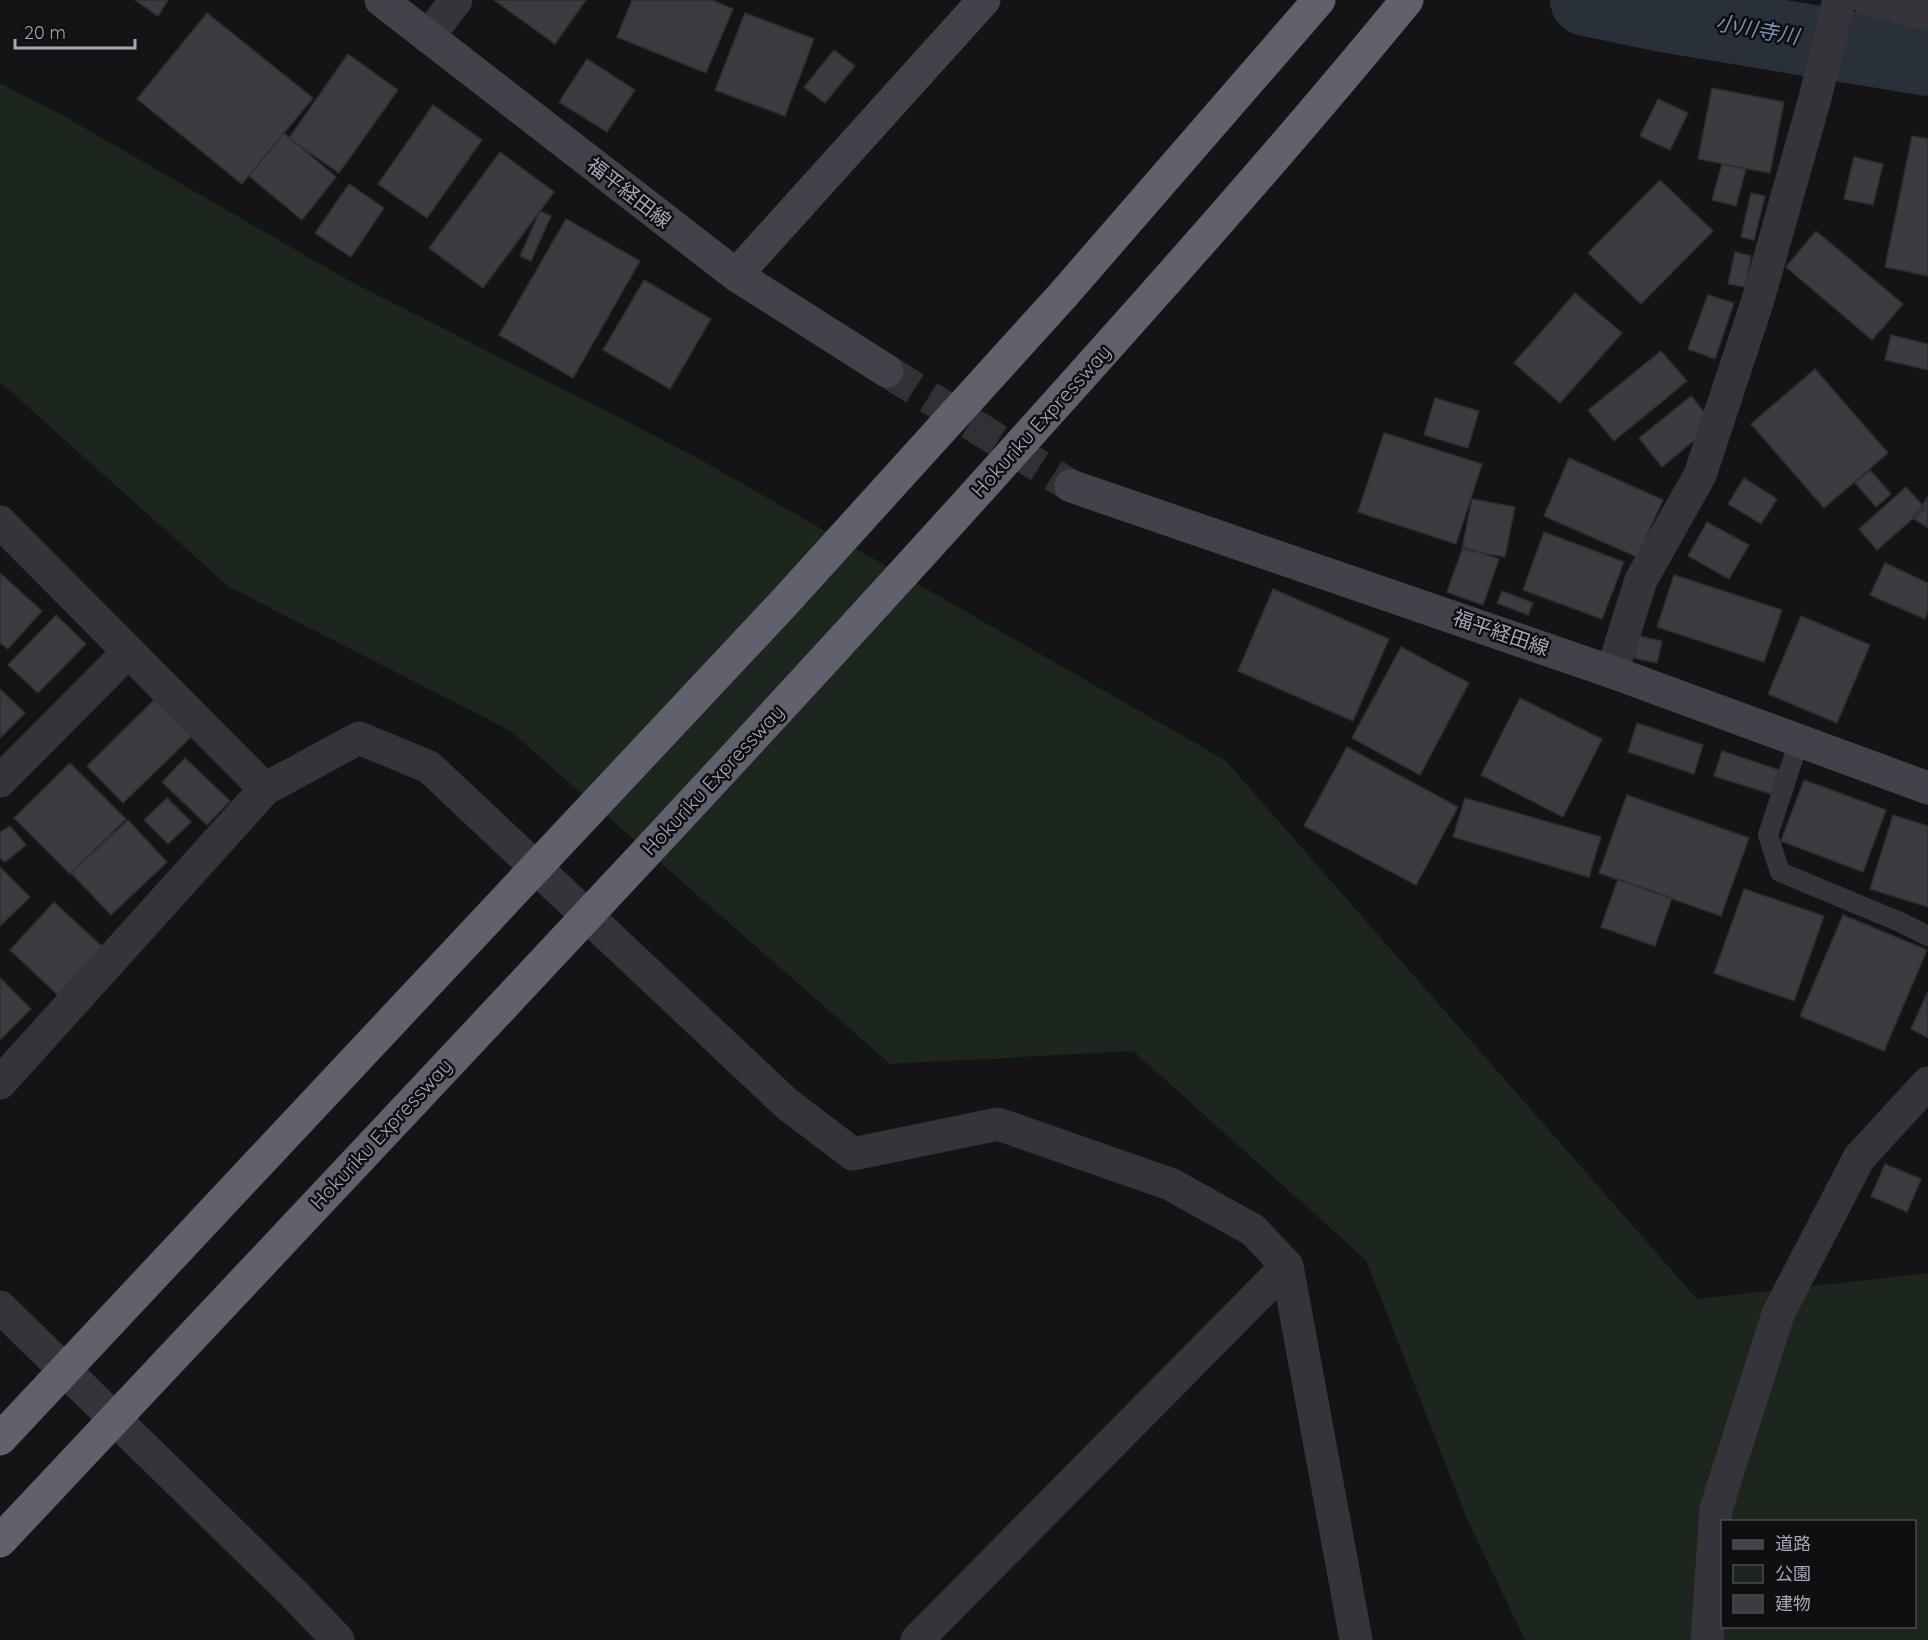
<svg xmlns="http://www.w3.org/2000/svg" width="1928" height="1640" font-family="Quicksand,'Noto Sans JP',sans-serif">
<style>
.green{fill:#1d251f;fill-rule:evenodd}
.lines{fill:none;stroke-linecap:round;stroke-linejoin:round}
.river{stroke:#29303a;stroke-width:72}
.building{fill:#3b3b40;stroke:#2e2d31;stroke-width:1.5}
.secondary-tunnel{stroke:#313135;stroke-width:33;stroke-dasharray:33 16;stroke-linecap:butt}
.lane{stroke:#34343a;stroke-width:20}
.street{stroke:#34343a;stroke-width:33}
.secondary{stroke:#42434a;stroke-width:33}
.highway{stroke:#60616c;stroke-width:33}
.labels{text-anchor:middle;stroke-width:5;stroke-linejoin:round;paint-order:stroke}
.street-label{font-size:20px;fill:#a4a7b6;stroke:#0f0e10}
.water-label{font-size:21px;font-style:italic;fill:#7a90b3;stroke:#0f0e10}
</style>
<rect width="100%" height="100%" fill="#141315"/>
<path class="green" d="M0,83l69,36 277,160 348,177 531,304 472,539 231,-26v367h-403l-58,-121 -101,-259 -233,-209 -243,13 -381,-334 -280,-143 -229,-205zM1722,1522h192v104h-192z"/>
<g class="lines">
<path class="river" d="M1586,0l82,17 260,43"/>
</g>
<path class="building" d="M135,0h33l-10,16z
M494,0h92l-31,44z
M632,0h80l21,9 -27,64 -89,-36z
M207,13l106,85 -71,86 -105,-85z
M745,13l69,26 -29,77 -70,-26z
M834,50l21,16 -30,37 -21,-16z
M348,54l50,36 -59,83 -50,-35z
M587,59l48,31 -28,42 -48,-30z
M1712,88l72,14 -14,71 -72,-14z
M1658,99l30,14 -18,37 -30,-14z
M433,105l49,35 -55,78 -49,-34z
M284,133l52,44 -34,43 -53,-44z
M1912,136l16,3v137l-43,-9z
M500,152l54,40 -71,96 -54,-40z
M1854,157l29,7 -10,41 -29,-6z
M1722,164l24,5 -10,37 -24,-6z
M1660,180l53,51 -72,73 -53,-51z
M349,184l35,24 -33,49 -36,-24z
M1751,193l14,3 -11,44 -13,-3z
M540,211l11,5 -20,45 -11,-5z
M566,219l74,42 -67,117 -74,-43z
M1816,231l87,73 -31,36 -86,-73z
M1735,252l16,4 -6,31 -17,-3z
M644,280l67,39 -41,70 -67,-39z
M1575,293l47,40 -62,70 -46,-40z
M1708,295l26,8 -19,56 -27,-10z
M1891,335l37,9v26l-43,-10z
M1661,351l26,30 -73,60 -26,-31z
M1815,369l73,84 -64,55 -73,-84z
M1691,396l23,28 -52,43 -23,-29z
M1435,398l44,13 -11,37 -44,-13z
M1384,433l98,31 -26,80 -98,-32z
M1569,458l94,42 -26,57 -93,-41z
M1870,470l21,24 -15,13 -21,-24z
M1744,478l33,21 -16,25 -33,-20z
M1906,487l19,21 -48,42 -18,-21z
M1928,497v31l-15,-10z
M1472,499l43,8 -10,50 -43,-8z
M1707,522l42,23 -20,34 -41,-23z
M1544,532l80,30 -22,57 -79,-29z
M1463,547l36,12 -16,46 -36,-13z
M1885,563l43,20v28l-3,8 -55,-24z
M0,573l42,38 -34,38 -8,-6z
M1674,575l108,35 -18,52 -107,-35z
M1273,589l116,50 -36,82 -115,-50z
M1502,591l31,12 -5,12 -31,-12z
M56,615l30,29 -48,49 -30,-28z
M1801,616l69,29 -33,78 -69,-29z
M1639,636l23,5 -5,22 -23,-5z
M1401,647l68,36 -49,92 -68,-37z
M0,689l25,24 -25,25z
M156,698l37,37 -70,68 -36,-37z
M1520,698l82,41 -39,78 -82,-42z
M1637,723l66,22 -9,29 -66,-22z
M1347,747l111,60 -42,78 -112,-59z
M1722,751l57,19 -8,24 -57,-18z
M185,758l45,43 -23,24 -45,-43z
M70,763l56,56 -56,55 -56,-56z
M1804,780l82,30 -23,62 -82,-31z
M1627,795l122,43 -28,78 -122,-43z
M167,798l24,24 -23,22 -24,-24z
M1465,798l136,39 -12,40 -136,-40z
M1893,815l35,11v81l-58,-18z
M128,820l39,42 -56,53 -40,-42z
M10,826l16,19 -21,17 -5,-4v-26z
M0,867l30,30 -30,29z
M1618,879l54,19 -17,48 -54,-19z
M1744,889l80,27 -30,85 -80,-28z
M54,902l52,48 -45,48 -51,-48z
M1843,915l84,35 -43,101 -84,-35z
M0,978l31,31 -31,31z
M1928,991v47l-17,-9z
M1885,1164l36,15 -14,33 -36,-16z"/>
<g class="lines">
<path class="secondary-tunnel" d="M887,371l184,115"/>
<path class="lane" d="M1799,741l-31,94 12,37 120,50 28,14"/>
<path class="street" d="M1868,0l60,14
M428,37l28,-37
M0,522l265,267 94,-51 70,29 358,337 66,50 145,-30 172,60 83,46 34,36 -370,374
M1612,672l29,-92 59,-105 57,-172 58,-205 24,-98
M0,781l128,-129
M0,1083l265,-294
M1287,1266l69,374
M0,1307l294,287 44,46
M1707,1640l9,-131 62,-195 81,-156 69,-75"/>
<path class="secondary" d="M381,0l355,275 151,96
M736,275l248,-275
M1071,486l541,186 316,116"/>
<path class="highway" d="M0,1439l782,-834 281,-310 256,-295
M0,1541c327,-349 658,-696 979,-1051 145,-161 291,-323 428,-490"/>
</g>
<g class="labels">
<g class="street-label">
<text transform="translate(629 193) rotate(38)" y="7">福平経田線</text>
<text transform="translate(1041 421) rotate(-48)" y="7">Hokuriku Expressway</text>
<text transform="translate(1501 633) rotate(19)" y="7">福平経田線</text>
<text transform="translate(713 780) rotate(-47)" y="7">Hokuriku Expressway</text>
<text transform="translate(381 1134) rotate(-47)" y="7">Hokuriku Expressway</text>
</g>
<g class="water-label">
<text transform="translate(1757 30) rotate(10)" y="7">小川寺川</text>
</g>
</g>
<rect x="1721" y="1520" width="195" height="108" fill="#0f0e10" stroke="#4b4b52" stroke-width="1.5"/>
<rect x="1733" y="1540" width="30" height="9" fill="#42434a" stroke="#4b4b52" stroke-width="1.5"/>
<text x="1775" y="1550" font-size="18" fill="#a4a7b6">道路</text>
<rect x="1733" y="1565" width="30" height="18" fill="#1d251f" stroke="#4b4b52" stroke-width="1.5"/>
<text x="1775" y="1580" font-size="18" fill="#a4a7b6">公園</text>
<rect x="1733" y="1595" width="30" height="18" fill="#3b3b40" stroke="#4b4b52" stroke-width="1.5"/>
<text x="1775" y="1610" font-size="18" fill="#a4a7b6">建物</text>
<path d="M15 39v9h120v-9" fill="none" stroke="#a4a7b6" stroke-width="3"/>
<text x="24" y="39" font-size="18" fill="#a4a7b6" stroke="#0f0e10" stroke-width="4.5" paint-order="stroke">20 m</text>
</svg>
